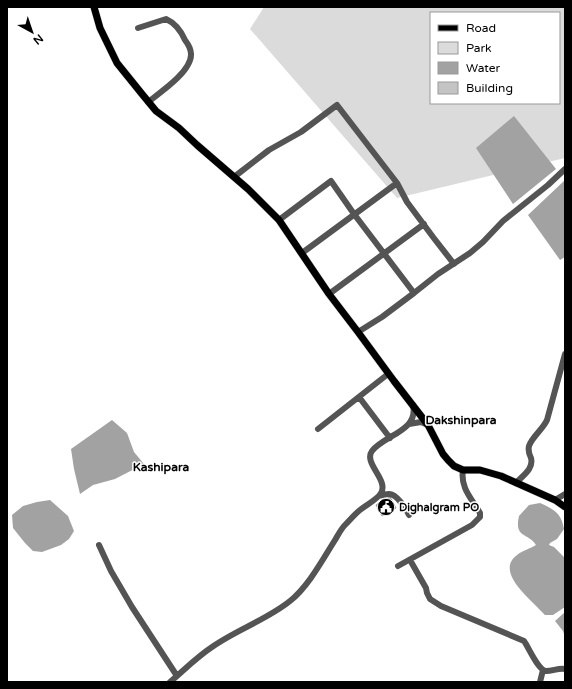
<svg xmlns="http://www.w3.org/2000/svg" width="572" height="689" font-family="'Varela Round',sans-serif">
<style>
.green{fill:#dbdbdb;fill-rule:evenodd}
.water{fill:#a2a2a2}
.building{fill:#c4c4c4;stroke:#989898}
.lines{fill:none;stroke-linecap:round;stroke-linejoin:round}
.major-casing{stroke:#dbdbdb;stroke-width:8}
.minor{stroke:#545454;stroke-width:6}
.major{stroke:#000;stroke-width:7}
.labels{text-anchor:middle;stroke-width:3;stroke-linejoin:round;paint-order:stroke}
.poi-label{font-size:11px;font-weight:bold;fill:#000;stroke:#fff;text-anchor:start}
.neighbourhood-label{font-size:12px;font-weight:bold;fill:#000;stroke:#fff}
</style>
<rect width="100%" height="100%" fill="#fff"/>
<path class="green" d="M264,7h301v151l-168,40 -147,-169zM431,13h128v90h-128z"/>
<path class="water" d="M514,116l42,53 -43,35 -37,-56z
M565,180v77l-5,3 -32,-45z
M112,420l15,13 7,19 10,12 -29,15 -22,6 -13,9 -6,-25 -3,-20z
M50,500l18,16 6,15 -5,8 -8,6 -19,7 -9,-1 -8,-8 -12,-15 -1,-13 11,-9 14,-4z
M540,503c15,7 21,10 24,26l-7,10 -7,4 -1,2 5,2 11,11v49l-12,8h-8l-3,-3c-10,-12 -48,-40 -25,-57 6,-5 13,-6 19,-10 -8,-13 -22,-6 -17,-29l10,-11z
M565,612v25l-2,-6 -8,-10z"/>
<path class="building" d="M390,497l6,11 -14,8 -6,-11z"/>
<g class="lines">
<defs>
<path id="major" d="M94,7l6,21 17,35 25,31 14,17 23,17 18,17 51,44 31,31 50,74 29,38 36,49 34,44 15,29 5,6 6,6 9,4h17l21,6 54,24 10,7"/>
</defs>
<use href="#major" class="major-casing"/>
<path class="minor" d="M138,28l28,-9c9,4 15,12 19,21 3,4 6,9 6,14 1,17 -30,38 -43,48
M234,177l35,-27 32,-18 36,-27 60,78 10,19 26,35 21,27
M279,220l52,-39 23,33 60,79
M302,253l95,-70
M329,294l95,-70
M358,332l24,-15 32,-24 24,-19 32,-21 13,-11 20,-21 45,-36 17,-16
M359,397l31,41
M409,424l12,-2 7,3
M318,429l70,-55
M516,483c6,-7 18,-14 15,-25 -2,-4 -3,-8 -2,-12 3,-9 14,-17 18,-26l18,-66
M379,496c3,-1 7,-2 10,-2 8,0 17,15 20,21
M555,500l10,-6
M99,545l12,26 21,36 45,69
M410,560l16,28 1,5 3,6 11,7 83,35c5,7 14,29 22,30 7,0 12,-3 19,-2
M398,566l74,-41 8,-8v-4c-8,-14 -20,-25 -17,-43
M170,682c14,-12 27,-25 42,-35 24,-17 56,-28 78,-46 18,-14 33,-42 45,-61 3,-5 6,-11 10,-15 5,-5 10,-11 15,-15 6,-5 18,-11 21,-17 8,-13 -18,-30 -9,-42 12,-16 47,-20 41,-46
M540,682l3,-12"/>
<use href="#major" class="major"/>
</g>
<defs>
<symbol id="civic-disc" viewBox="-11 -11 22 22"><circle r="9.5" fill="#000" stroke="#fff"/><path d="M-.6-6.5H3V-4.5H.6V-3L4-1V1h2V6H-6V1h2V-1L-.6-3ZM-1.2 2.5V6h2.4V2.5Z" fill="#fff"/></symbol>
</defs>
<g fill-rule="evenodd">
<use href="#civic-disc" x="376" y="497" width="20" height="20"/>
</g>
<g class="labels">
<g class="poi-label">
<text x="399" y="511">Dighalgram PO</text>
</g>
<g class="neighbourhood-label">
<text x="461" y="424">Dakshinpara</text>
<text x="161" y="471">Kashipara</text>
</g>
</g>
<rect width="572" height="689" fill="none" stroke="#000000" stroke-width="16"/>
<rect x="430" y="12" width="130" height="92" fill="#ffffff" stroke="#999999"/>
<rect x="438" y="25" width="20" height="6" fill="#000000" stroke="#999999"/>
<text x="466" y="32" font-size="12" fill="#000000">Road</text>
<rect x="438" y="42" width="20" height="12" fill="#dbdbdb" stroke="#999999"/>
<text x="466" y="52" font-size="12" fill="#000000">Park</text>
<rect x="438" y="62" width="20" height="12" fill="#a2a2a2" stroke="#999999"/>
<text x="466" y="72" font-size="12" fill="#000000">Water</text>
<rect x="438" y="82" width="20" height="12" fill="#c4c4c4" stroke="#999999"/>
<text x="466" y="92" font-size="12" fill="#000000">Building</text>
<g transform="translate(32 32) rotate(140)" stroke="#ffffff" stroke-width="3" paint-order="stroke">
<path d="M0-3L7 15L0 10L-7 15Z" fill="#000000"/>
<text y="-6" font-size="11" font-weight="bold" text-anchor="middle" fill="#000000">N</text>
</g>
</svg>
